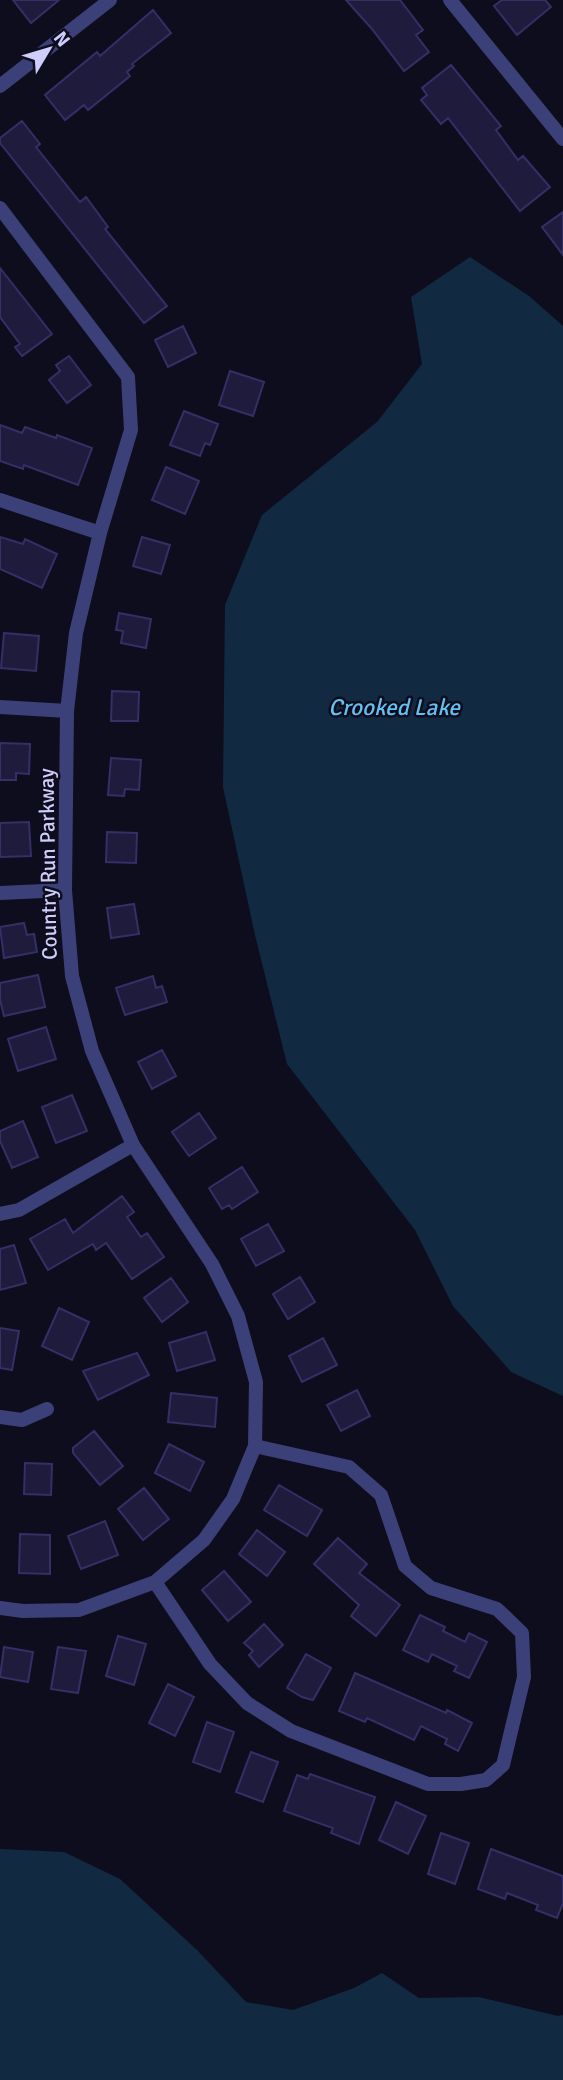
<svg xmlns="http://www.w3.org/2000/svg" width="563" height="2080" font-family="Signika,sans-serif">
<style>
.water{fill:#112a41}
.building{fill:#1e1b3c;stroke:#342f66;stroke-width:2}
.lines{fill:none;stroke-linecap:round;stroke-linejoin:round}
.minor{stroke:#3c4078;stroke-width:14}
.labels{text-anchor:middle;stroke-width:5;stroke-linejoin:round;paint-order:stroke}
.street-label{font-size:21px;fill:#cecdfb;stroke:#0e0d1d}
.water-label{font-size:23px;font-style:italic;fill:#64bff2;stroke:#0e0d1d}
</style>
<rect width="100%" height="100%" fill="#0e0d1d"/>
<path class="water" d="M470,257l59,39 34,30v1070l-52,-24 -58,-66 -38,-76 -128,-166 -32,-129 -32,-148 2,-182 37,-90 115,-93 45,-58 -11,-67z
M0,1849l64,3 56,27 77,71 49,52 47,8 61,-22 28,-15 37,25 60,-1 79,19 5,-1v65h-563z"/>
<path class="building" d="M13,0h46l-28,23z
M346,0h54l23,30 -7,5 13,17 -25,19 -32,-42z
M502,0h43l6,7 -34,28 -23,-29z
M153,10l18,23 -39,31 2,2 -7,6 3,4 -42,34 -4,-5 -19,15 -20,-25 52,-43 3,4z
M451,65l50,61 -5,4 22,30 5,-4 27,31 -30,24 -72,-93 -7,6 -20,-24 6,-5 -5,-7z
M22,121l18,23 -4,3 44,55 6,-5 22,30 -3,2 62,77 -23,17 -144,-180v-5z
M563,212v43l-21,-28z
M0,268l52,66 -30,22 -7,-9 5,-3 -20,-27z
M183,326l13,27 -28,14 -13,-27z
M69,356l22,29 -24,18 -18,-23 11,-9 -4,-6z
M230,371l34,11 -11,34 -34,-11z
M184,411l34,13 -8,21 -5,-2 -5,13 -30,-11z
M0,425l22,8 3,-6 31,11 1,-3 35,13 -14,37 -54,-20 -1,4 -23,-8z
M166,467l33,14 -14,33 -33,-14z
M0,537l23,7 2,-5 32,15 -15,34 -42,-19z
M142,537l28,8 -9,29 -28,-8z
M119,613l32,6 -5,29 -25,-5 2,-12 -7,-1z
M4,633l35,3 -3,35 -35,-3z
M112,691l27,1 -1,29h-27z
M0,743l30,1 -1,30 -13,-1v7h-16z
M111,758l30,2 -2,30 -14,-1 -1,7 -16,-1z
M29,822l2,34 -31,1v-34z
M107,832l30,1 -1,30 -30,-1z
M134,904l5,30 -28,4 -4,-30z
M24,923l3,12 7,-1 3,18 -33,6 -4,-31z
M38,975l7,32 -41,9 -4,-16v-17z
M153,976l3,12 6,-2 5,16 -42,13 -9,-27z
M46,1027l10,32 -38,12 -10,-32z
M162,1050l14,26 -24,13 -14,-27z
M72,1095l15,36 -31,12 -14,-36z
M199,1113l17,25 -27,18 -17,-24z
M23,1121l15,36 -26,11 -12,-27v-10z
M242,1167l16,25 -26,17 -3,-4 -7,4 -13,-21z
M122,1196l12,16 -7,5 14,20 6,-4 17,24 -32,22 -26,-36 -10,7 -3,-6 -45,26 -18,-31 35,-20 8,14z
M268,1224l16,27 -28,15 -15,-27z
M14,1245l12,38 -26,7v-41z
M300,1277l15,25 -27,17 -15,-25z
M171,1278l17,24 -26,20 -18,-24z
M59,1308l30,14 -17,38 -30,-14z
M0,1328l19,3 -7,39 -12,-2z
M206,1332l9,28 -38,11 -8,-28z
M323,1338l14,27 -35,17 -13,-26z
M137,1353l12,22 -51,25 -15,-29z
M357,1390l13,26 -29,15 -14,-26z
M171,1393l46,5 -2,29 -47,-5z
M94,1431l29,35 -23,19 -27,-32v-5z
M169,1444l35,18 -14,29 -35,-18z
M25,1463l27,1 -1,31 -27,-1z
M279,1485l43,25 -15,26 -43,-26z
M144,1488l25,31 -26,21 -25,-31z
M105,1521l13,34 -37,14 -13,-33z
M257,1530l28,22 -18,24 -28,-22z
M20,1534l30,1v39l-31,-1z
M338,1538l29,26 -8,9 41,32 -24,31 -25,-20 8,-11 -45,-41z
M224,1571l27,31 -23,19 -26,-31z
M420,1615l25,12 -2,4 22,11 4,-9 18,9 -18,36 -15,-7 3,-5 -25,-12 -4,8 -25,-12z
M264,1624l19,21 -24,22 -10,-12 4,-4 -9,-8z
M118,1636l28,8 -12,41 -28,-9z
M4,1647l29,5 -5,30 -28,-5z
M58,1647l28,4 -8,42 -27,-4z
M306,1654l25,14 -18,32 -11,-3 -15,-9z
M355,1673l91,40 1,-3 25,13 -14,28 -13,-7 2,-5 -26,-13 -7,14 -47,-22 -2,4 -26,-11z
M168,1684l26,13 -19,39 -26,-13z
M207,1722l27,10 -14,40 -27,-10z
M251,1752l27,10 -15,40 -27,-10z
M310,1774l65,23 -16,47 -28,-11 2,-5 -49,-17 13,-36 11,4z
M396,1802l30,14 -18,38 -29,-14z
M441,1833l28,10 -14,41 -27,-10z
M491,1849l72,27v27l-6,15 -21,-8 2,-5 -31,-12 -2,6 -27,-10z"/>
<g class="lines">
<path class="minor" d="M450,0l113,139
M0,86l110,-86
M0,208l128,169 3,53 -31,103 -24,100 -9,78 -2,179 7,86 20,75 41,94 79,119 26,52 18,66 -1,64 -22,53 -29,41 -49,42 -76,28 -56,1 -23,-3
M0,500l100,33
M0,707l67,4
M0,893l65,-3
M0,1214l19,-4 114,-65
M0,1417l22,3 25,-11
M155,1582l55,82 37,39 44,28 137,53h33l25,-4 17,-15 21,-88 -2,-44 -25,-24 -66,-21 -26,-22 -24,-71 -32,-28 -94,-21"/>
</g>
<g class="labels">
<g class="street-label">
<text transform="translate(48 864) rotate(-91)" y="7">Country Run Parkway</text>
</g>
<g class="water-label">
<text x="394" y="715">Crooked Lake</text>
</g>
</g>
<g transform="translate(49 49) rotate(52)" stroke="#0e0d1d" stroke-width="5" paint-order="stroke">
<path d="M0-5L12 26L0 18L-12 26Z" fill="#cecdfb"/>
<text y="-10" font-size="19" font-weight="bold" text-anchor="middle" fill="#cecdfb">N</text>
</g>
</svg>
